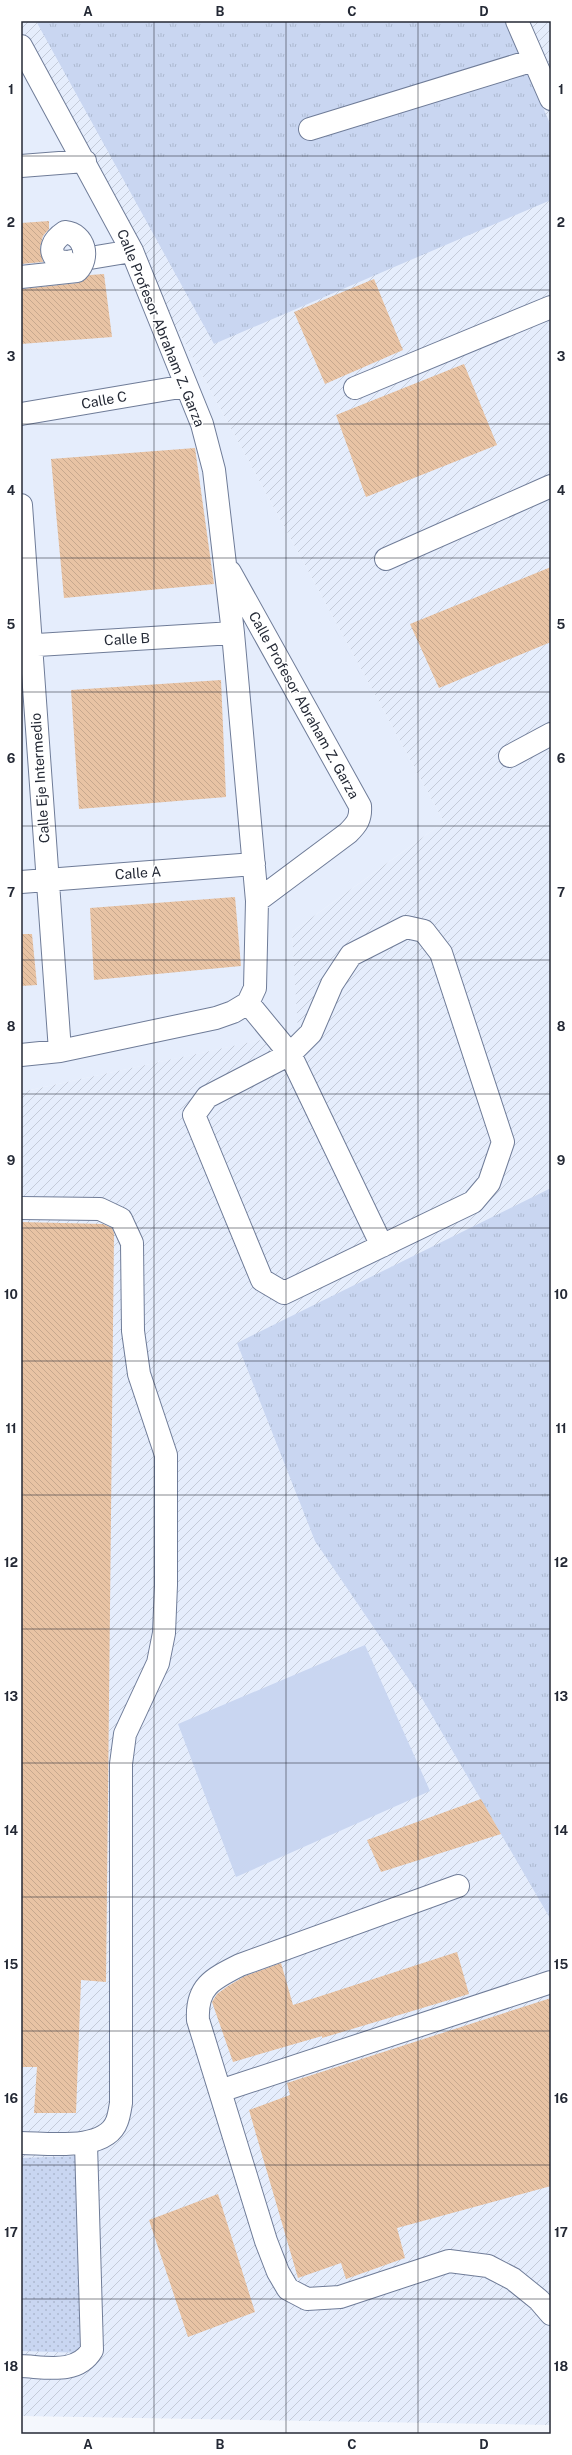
<svg xmlns="http://www.w3.org/2000/svg" width="572" height="2455" font-family="'Public Sans',sans-serif">
<style>
.built{fill:#e5edfc}
.industrial{fill:url(#industrial-furrows)}
.grass{fill:url(#grass-tufts)}
.park{fill:url(#park-dots)}
.pitch{fill:#c9d6f1}
.building{fill:url(#building-back-hatch)}
.lines{fill:none;stroke-linecap:round;stroke-linejoin:round}
.minor-casing{stroke:#6f7c98;stroke-width:24}
.minor{stroke:#fff;stroke-width:22}
.minor-bridge-casing{stroke:#6f7c98;stroke-width:24;stroke-linecap:butt}
.minor-bridge{stroke:#fff;stroke-width:22}
.grid{fill:none;stroke:#242935;stroke-width:1;stroke-opacity:0.55}
.labels{text-anchor:middle;stroke-width:3;stroke-linejoin:round;paint-order:stroke}
.street-label{font-size:14px;fill:#242935;stroke:#fff}
.neatline{fill:none;stroke:#242935;stroke-width:1.5}
.grid-label{font-size:13px;text-anchor:middle;font-weight:bold;fill:#242935}
</style>
<defs>
<pattern id="industrial-furrows" width="10" height="10" patternUnits="userSpaceOnUse"><rect width="10" height="10" fill="#e5edfc"/><path d="M-1 1l2-2M0 10L10 0M9 11l2-2" fill="none" stroke="#c4cbd9"/></pattern>
<pattern id="grass-tufts" width="24" height="20" patternUnits="userSpaceOnUse"><rect width="24" height="20" fill="#c9d6f1"/><path d="M3 7l-1-3M5 7V3M7 7l1-3M15 17l-1-3M17 17v-4M19 17l1-3" fill="none" stroke="#acb8cf"/></pattern>
<pattern id="park-dots" width="8" height="8" patternUnits="userSpaceOnUse"><rect width="8" height="8" fill="#c9d6f1"/><path d="M2 2h.1M6 6h.1" fill="none" stroke="#acb8cf" stroke-width="1.8" stroke-linecap="round"/></pattern>
<pattern id="building-back-hatch" width="6" height="6" patternUnits="userSpaceOnUse"><rect width="6" height="6" fill="#e8c3a4"/><path d="M-1 5l2 2M0 0l6 6M5-1l2 2" fill="none" stroke="#c7a88e"/></pattern>
</defs>
<rect width="100%" height="100%" fill="#f4f7fd"/>
<path class="built" d="M21,40l423,782 -152,110 7,100 -278,60z"/>
<path class="industrial" d="M21,21h530v2404l-530,-9v-1324l277,-60 -6,-100 152,-110 -423,-782z"/>
<path class="grass" d="M36,21h470l45,105v74l-337,144z
M551,1188v732l-128,-220 -108,-159 -78,-198z"/>
<path class="park" d="M79,2156l7,197 -65,-2v-193z"/>
<path class="pitch" d="M365,1645l65,146 -194,86 -58,-153z"/>
<path class="building" d="M49,221v8l-6,7 -3,11 3,15 -22,2v-41z
M104,274l8,63 -91,7v-55l57,-6 12,-8z
M374,279l29,71 -78,34 -31,-72z
M464,364l33,81 -131,52 -30,-82z
M195,448l19,136 -150,14 -13,-139z
M551,567v75l-112,46 -29,-64z
M221,680l5,117 -147,12 -8,-119z
M235,897l6,69 -147,14 -4,-72z
M21,934h11l5,51 -16,1z
M21,1222l82,2 9,4 2,5 -8,749 -25,-2 -5,133h-42l3,-46h-16z
M481,1799l20,35 -120,38 -14,-32z
M457,1952l12,42 -147,44v-2l-89,26 -21,-60 5,-8 11,-8 17,-10 36,-13 12,42z
M551,1998v188l-154,42 8,30 -59,21 -5,-16 -43,15 -49,-168 41,-15 -3,-12z
M218,2194l37,118 -67,25 -39,-117z"/>
<g class="lines">
<defs>
<path id="minor" d="M517,21l34,78
M21,46l111,205 70,173 12,46 19,163 24,268 -2,87 -7,15
M310,129l224,-69
M21,166l64,-5
M66,262l66,-11
M355,388l196,-81
M21,414l165,-28
M21,505l39,546
M386,559l165,-73
M230,572l130,234c1,13 -3,18 -12,27l-91,68
M21,646l212,-13
M510,756l41,-22
M21,882l233,-18
M406,927l18,4 17,22 62,189 -14,41 -16,19 -189,91 -22,-13 -68,-165 13,-18 83,-43 21,-21 21,-49 19,-29z
M248,1003l42,51 92,192
M21,1055l39,-4 156,-33 17,-6 15,-9
M21,1208l79,1 21,10 11,24 1,88 6,43 27,81v130l-2,48 -6,30 -33,71 -4,30v339c-1,6 -2,13 -4,18 -11,31 -70,22 -96,22
M458,1886l-218,79c-28,14 -44,22 -42,55l68,221 12,31 10,17 19,10 33,-2 109,-36 39,5 25,13 26,21 12,14
M220,2091l331,-109
M21,2366c25,1 56,9 71,-16l-6,-206"/>
</defs>
<use href="#minor" class="minor-casing"/>
<use href="#minor" class="minor"/>
<defs>
<path id="minor-bridge" d="M21,277l56,-6c13,-13 8,-37 -12,-39 -12,8 -18,18 -7,29l8,1"/>
</defs>
<use href="#minor-bridge" class="minor-bridge-casing"/>
<use href="#minor-bridge" class="minor-bridge"/>
</g>
<path class="grid" d="M154,21v2413M286,21v2413M418,21v2413M21,156h530M21,290h530M21,424h530M21,558h530M21,692h530M21,826h530M21,960h530M21,1094h530M21,1228h530M21,1361h530M21,1495h530M21,1629h530M21,1763h530M21,1897h530M21,2031h530M21,2165h530M21,2299h530"/>
<g class="labels">
<g class="street-label">
<text transform="translate(161 328) rotate(68)" y="5">Calle Profesor Abraham Z. Garza</text>
<text transform="translate(104 400) rotate(-10)" y="5">Calle C</text>
<text transform="translate(127 639) rotate(-3)" y="5">Calle B</text>
<text transform="translate(304 705) rotate(61)" y="5">Calle Profesor Abraham Z. Garza</text>
<text transform="translate(40 778) rotate(-94)" y="5">Calle Eje Intermedio</text>
<text transform="translate(138 873) rotate(-4)" y="5">Calle A</text>
</g>
</g>
<rect width="572" height="2455" fill="none" stroke="#ffffff" stroke-width="44"/>
<rect x="22" y="22" width="528" height="2411" class="neatline"/>
<g class="grid-label">
<text x="88" y="16">A</text>
<text x="220" y="16">B</text>
<text x="352" y="16">C</text>
<text x="484" y="16">D</text>
<text x="11" y="94">1</text>
<text x="561" y="94">1</text>
<text x="11" y="227">2</text>
<text x="561" y="227">2</text>
<text x="11" y="361">3</text>
<text x="561" y="361">3</text>
<text x="11" y="495">4</text>
<text x="561" y="495">4</text>
<text x="11" y="629">5</text>
<text x="561" y="629">5</text>
<text x="11" y="763">6</text>
<text x="561" y="763">6</text>
<text x="11" y="897">7</text>
<text x="561" y="897">7</text>
<text x="11" y="1031">8</text>
<text x="561" y="1031">8</text>
<text x="11" y="1165">9</text>
<text x="561" y="1165">9</text>
<text x="11" y="1299">10</text>
<text x="561" y="1299">10</text>
<text x="11" y="1433">11</text>
<text x="561" y="1433">11</text>
<text x="11" y="1567">12</text>
<text x="561" y="1567">12</text>
<text x="11" y="1701">13</text>
<text x="561" y="1701">13</text>
<text x="11" y="1835">14</text>
<text x="561" y="1835">14</text>
<text x="11" y="1969">15</text>
<text x="561" y="1969">15</text>
<text x="11" y="2103">16</text>
<text x="561" y="2103">16</text>
<text x="11" y="2237">17</text>
<text x="561" y="2237">17</text>
<text x="11" y="2371">18</text>
<text x="561" y="2371">18</text>
<text x="88" y="2449">A</text>
<text x="220" y="2449">B</text>
<text x="352" y="2449">C</text>
<text x="484" y="2449">D</text>
</g>
</svg>
